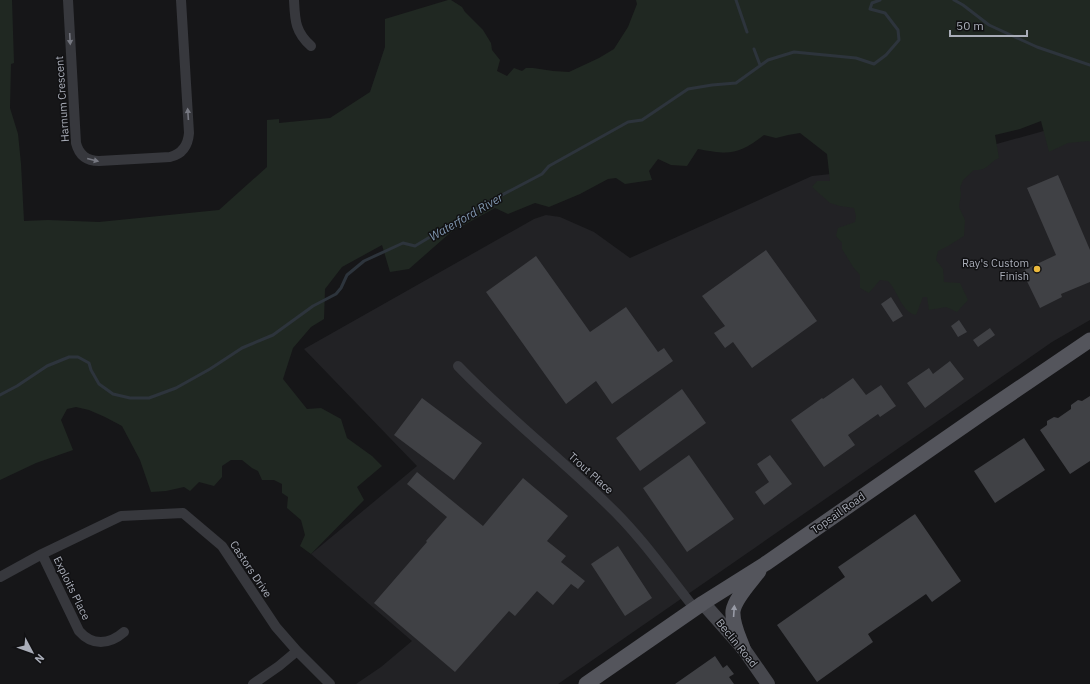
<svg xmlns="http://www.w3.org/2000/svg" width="1090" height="684" font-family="'IBM Plex Sans',sans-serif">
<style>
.built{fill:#222225}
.green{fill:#202822}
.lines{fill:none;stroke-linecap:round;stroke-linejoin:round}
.stream{stroke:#2d343c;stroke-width:3}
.building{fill:#404145}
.street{stroke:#37383d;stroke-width:10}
.secondary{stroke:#46474d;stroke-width:14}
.primary{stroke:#54555c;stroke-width:15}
.oneway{fill:#767881}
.oneway2{fill:#989ba6}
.poi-dot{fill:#ebb93c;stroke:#111113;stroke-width:1.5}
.labels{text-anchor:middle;stroke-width:3;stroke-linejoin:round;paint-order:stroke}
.street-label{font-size:11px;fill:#a9adb8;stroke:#111113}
.poi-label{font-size:11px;fill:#a9adb8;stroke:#111113;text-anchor:end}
.water-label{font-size:12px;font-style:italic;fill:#8198b1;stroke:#111113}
</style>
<rect width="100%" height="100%" fill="#161618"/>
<path class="built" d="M1090,118v202l-38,22 -494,342h-202l25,-17 31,-26 -101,-87 106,-88 -113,-117 230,-130 12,-4 14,2 34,15 36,26 182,-82 113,-12z"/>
<path class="green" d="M0,0h12l2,63 -3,1 -1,44 8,26 3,30 3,57 24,-1 51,2 120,-12 48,-43v-47l12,-1v4l51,-5 40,-26 15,-45v-28l63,-19h3l11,7 3,5 18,18 8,13 1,7 8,10 -3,11 10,5 7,-8 8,3 4,-3h7l20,3 16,1 30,-14 15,-9 14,-22 9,-23 -1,-4h454v142l-1,-1 -21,2 -19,9 -8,-31 -21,8 -25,6 4,23c-11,5 -11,13 -25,12l-11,10 -3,8 1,6 -2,13 6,13 -1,16 -16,10 -10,5 -2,9 7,9 1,13 16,1 8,17 -11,12 -11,-5 -17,3 -2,-13h-4l-7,18c-15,-3 -18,-24 -28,-34l-8,-1 -11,13 -9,-5v-13l-7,-8 -11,-18v-6l-6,-7 2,-8 17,-6 1,-6 -2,-8 -14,-2 -10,-3 -18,-16 5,-6h13l-3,-27 -27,-21 -12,2 -12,3 -12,-3c-26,20 -34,20 -66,14l-11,17 -16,-1 -13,-6 -9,12 3,9 -27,4 -9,-6 -8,1 -28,15 -31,13 -14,-4 -27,11 -13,-6 -44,24 -42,37 -19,3 -8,-27 -40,22 -17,22 -1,30 -13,8 -18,21 -10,31 24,30 14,-1 20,11 6,19 25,18 10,10 -25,21 7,13 -53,54 -11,-8 5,-11 -4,-15 -14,-12 1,-11 -6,-4v-9l-8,-4h-12l-4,-9 -6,-3 -10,-8h-11l-9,6v11l-8,9 -15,-4 -9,9 -6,-4 -18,4 -15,1 -11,-32 -18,-34 -17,-9 -16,-7 -13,-3 -9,2 -6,11 12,30 -37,13 -36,17z"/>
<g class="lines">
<path class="stream" d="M736,0l11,32
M954,0l9,5 26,20 48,22 53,18
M754,49l6,16
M0,395l17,-9 30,-20 22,-9h9l11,6 2,7 8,14 14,10 17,4h19l27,-10 34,-19 32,-21 31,-13 40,-29 23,-12 5,-6 6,-13 17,-14 39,-18 12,3 68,-41 59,-31 7,-8 79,-44 14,-2 46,-31 24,-4 24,-2 32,-23 26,-8 62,6 18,6 12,-9 13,-15 -1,-10 -13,-17 -15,-4 2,-6 8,-3"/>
</g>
<path class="building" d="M1058,175l32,75v32l-29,12 1,3 -22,11 -18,-37 34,-16 -29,-67z
M766,250l51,71 -65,47 -19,-26 -8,6 -11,-15 11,-7 -23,-30z
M536,256l54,76 36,-25 32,45 6,-4 9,13 -61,43 -16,-23 -30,23 -80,-112z
M891,297l12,19 -10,6 -12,-18z
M959,320l8,12 -9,5 -7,-11z
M990,328l5,7 -17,12 -5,-7z
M950,361l14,18 -39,29 -18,-25 22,-15 4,6z
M853,378l13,17 15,-10 15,21 -16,11 -2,-3 -30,21 7,10 -31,22 -33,-47 31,-22 1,1z
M682,389l24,34 -66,48 -24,-33z
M1090,396v65l-20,13 -30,-44 7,-5v-4l7,-4 4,1 13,-9v-4l7,-5 4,1z
M422,398l60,45 -28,37 -60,-45z
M1024,438l21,32 -50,33 -21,-32z
M689,455l45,64 -47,33 -44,-64z
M770,455l22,29 -28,21 -9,-13 14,-10 -12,-18z
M417,472l66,54 40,-48 45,38 -21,25 19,15 -5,6 24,19 -7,8 -7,-5 -18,21 -16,-14 -22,25 -6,-5 -54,61 -81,-69 53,-61 -1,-1 21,-24 -40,-33z
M915,514l46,67 -29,21 -6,-8 -58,40 5,8 -56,40 -40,-57 68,-48 -7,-10z
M618,546l34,52 -27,18 -34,-52z
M715,656l8,12 4,-3 7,9 -5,3 5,7h-59z"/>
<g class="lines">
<path class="street" d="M68,0l8,143c3,12 11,18 23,18l71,-4c12,-3 18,-11 19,-24l-8,-133
M294,0c1,20 1,32 17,46
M458,366c47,49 101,91 149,138 33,31 60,70 88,105
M42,554l37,77c13,15 30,14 45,1
M0,577l42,-23 79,-38 62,-3 39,33 54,81 21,24 33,33
M253,684l26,-18 18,-15"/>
<path class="secondary" d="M703,603l40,45 25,36"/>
<path class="primary" d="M743,648c-4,-11 -11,-24 -10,-37 2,-13 18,-29 26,-40
M586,684l117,-81 62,-39 219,-152 106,-72"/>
</g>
<defs><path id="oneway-solid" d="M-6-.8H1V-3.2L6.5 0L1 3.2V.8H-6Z"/></defs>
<g class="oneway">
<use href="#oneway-solid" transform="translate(70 39) rotate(87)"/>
<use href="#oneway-solid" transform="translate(188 114) rotate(-94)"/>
<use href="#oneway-solid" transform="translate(93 160) rotate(14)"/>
</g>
<use class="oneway2" href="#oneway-solid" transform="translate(734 611) rotate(-86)"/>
<circle class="poi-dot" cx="1037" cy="269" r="4"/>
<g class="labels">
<g class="street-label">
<text transform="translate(62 99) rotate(-94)" y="4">Harnum Crescent</text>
<text transform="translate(591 473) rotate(42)" y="4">Trout Place</text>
<text transform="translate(838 513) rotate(-35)" y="4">Topsail Road</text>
<text transform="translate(251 569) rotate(56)" y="4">Castors Drive</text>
<text transform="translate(72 588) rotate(64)" y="4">Exploits Place</text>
<text transform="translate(737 643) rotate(51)" y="4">Beclin Road</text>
</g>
<g class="poi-label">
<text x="1029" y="267">Ray's Custom<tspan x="1029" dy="13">Finish</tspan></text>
</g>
<g class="water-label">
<text transform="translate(466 217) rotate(-30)" y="4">Waterford River</text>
</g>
</g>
<g transform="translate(32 652) rotate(131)" stroke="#111113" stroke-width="3" paint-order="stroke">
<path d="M0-3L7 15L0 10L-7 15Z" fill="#a9adb8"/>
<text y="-6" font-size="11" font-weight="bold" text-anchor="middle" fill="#a9adb8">N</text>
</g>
<path d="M950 30v6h77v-6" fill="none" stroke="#a9adb8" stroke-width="2"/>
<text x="956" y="30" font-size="12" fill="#a9adb8" stroke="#111113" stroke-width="3" paint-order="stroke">50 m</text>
</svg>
